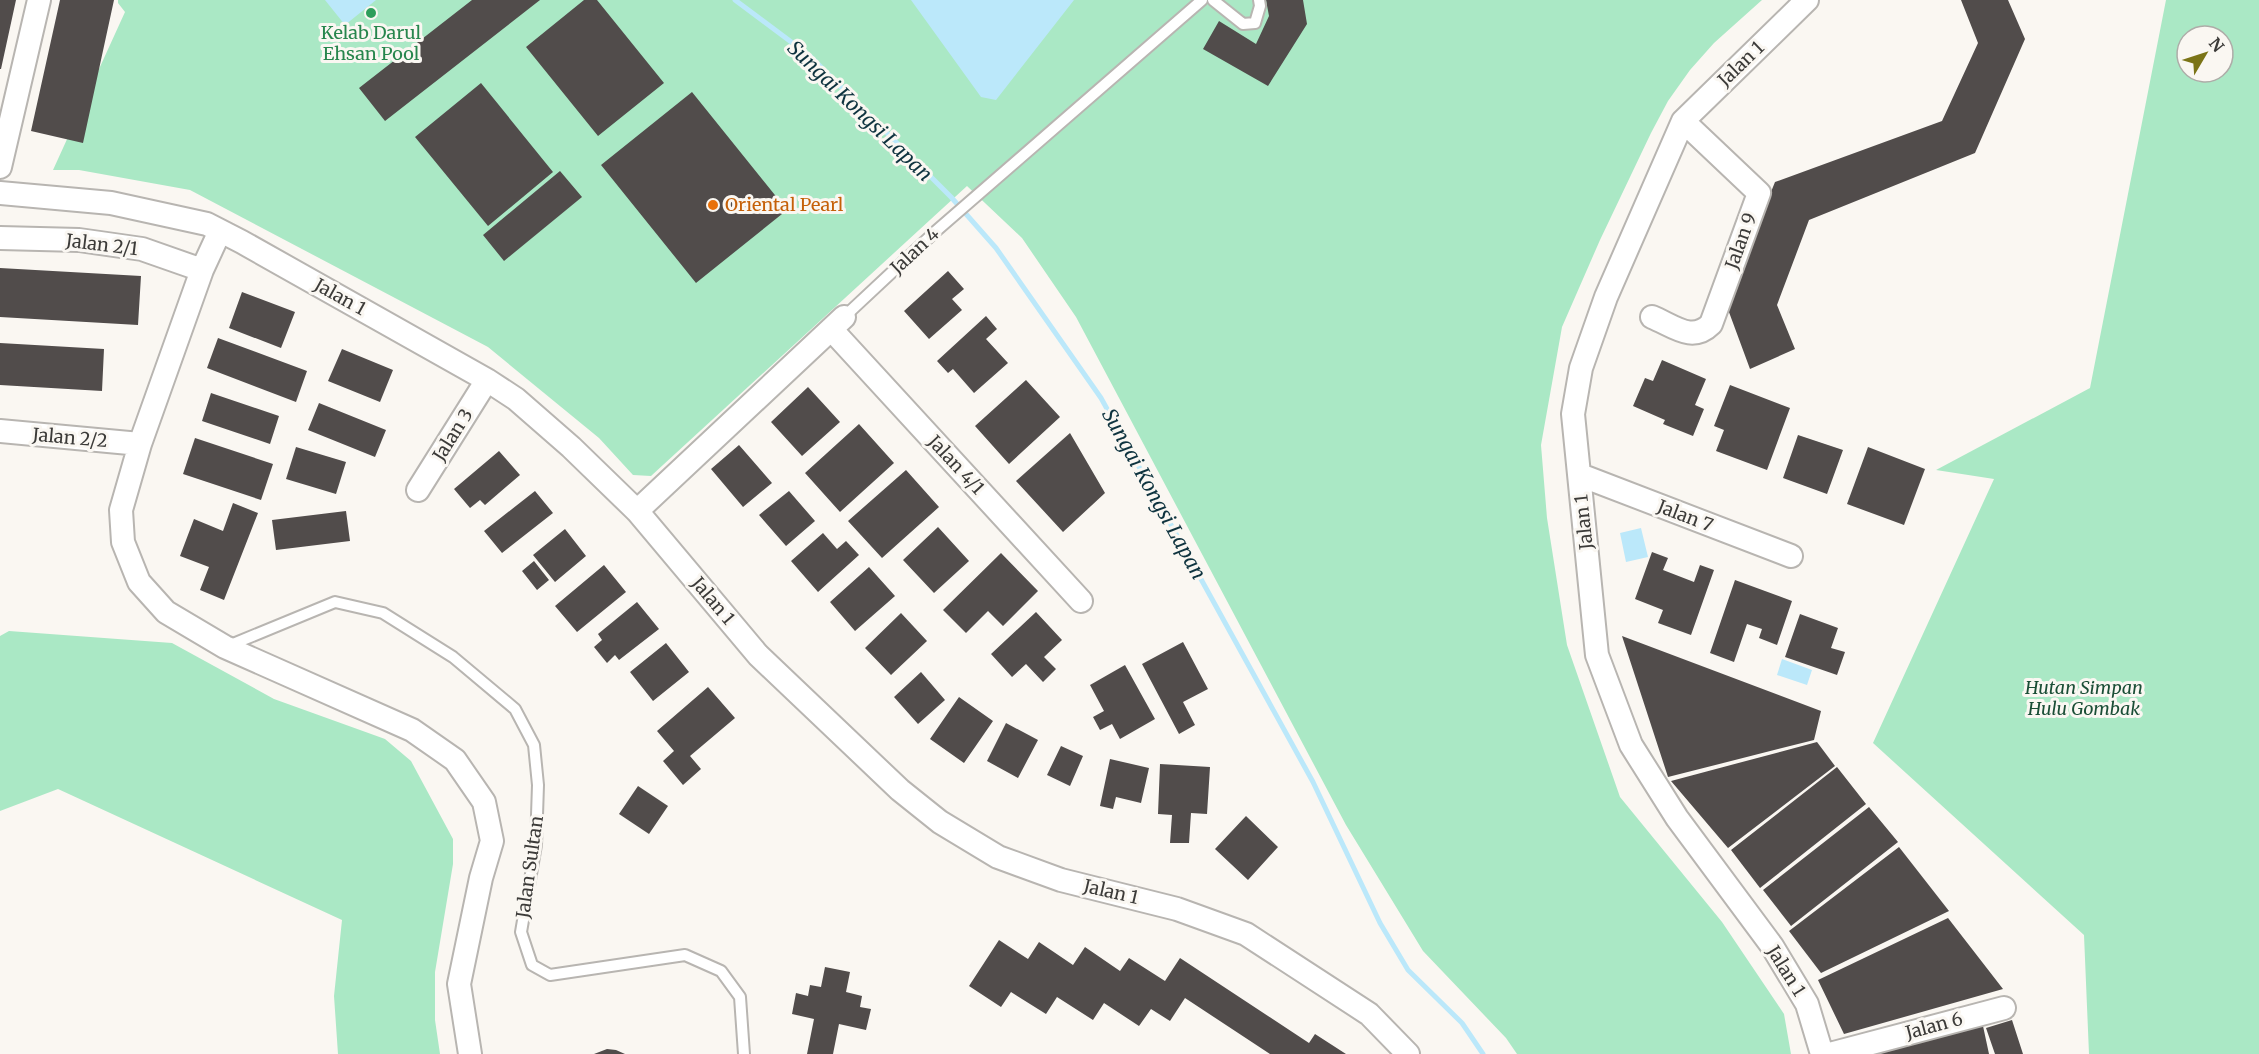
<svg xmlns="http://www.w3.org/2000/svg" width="2259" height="1054" font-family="Merriweather,serif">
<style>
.green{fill:#aae8c5;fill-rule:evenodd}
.water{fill:#bbe8fa}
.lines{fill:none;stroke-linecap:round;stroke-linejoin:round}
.stream{stroke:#bbe8fa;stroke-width:5}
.building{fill:#514c4b}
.service-casing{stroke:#b8b5b1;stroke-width:14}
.minor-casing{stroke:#b8b5b1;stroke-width:26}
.service{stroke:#fff;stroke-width:10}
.minor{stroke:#fff;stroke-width:22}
.leisure-dot{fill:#2e9e5b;stroke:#faf7f2;stroke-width:2}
.food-dot{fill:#e8710a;stroke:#faf7f2;stroke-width:2}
.labels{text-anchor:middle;stroke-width:6;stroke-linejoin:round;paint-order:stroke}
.leisure-label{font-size:18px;fill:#27864d;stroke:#faf7f2}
.street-label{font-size:18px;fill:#3c3b39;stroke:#faf7f2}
.food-label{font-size:18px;fill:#c56008;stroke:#faf7f2;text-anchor:start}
.park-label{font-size:18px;font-style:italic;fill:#1a4e36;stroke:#faf7f2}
.water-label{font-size:20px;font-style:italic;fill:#0e333f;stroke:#faf7f2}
</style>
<rect width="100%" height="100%" fill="#faf7f2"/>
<path class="green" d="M118,0h1644l-48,43 -24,27 -22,31 -17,32 -51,107 -38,87 -21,118 6,73 20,127 53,152 102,125 62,92 7,40h-274l-11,-16 -83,-87 -77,-126 -270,-508 -54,-79 -55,-52 -316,290 -18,-1 -34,-37 -111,-91 -298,-157 -111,-20h-26l72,-158 -7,-9z
M2166,0h93v1054h-170l-5,-119 -211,-192 121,-264 -58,-9 154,-82zM2187,36h36v36h-36z
M9,631l163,12 102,56 111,40 26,22 42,78v25l-18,108v48l5,34h-102l-4,-58 8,-76 -284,-131 -58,22v-175z"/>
<path class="water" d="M325,0h51l-31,25z
M911,0h163l-78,100 -15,-3z
M1641,528l7,29 -22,5 -6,-29z
M1782,659l30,11 -5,15 -30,-10z"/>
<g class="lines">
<path class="stream" d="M735,0l75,56 141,141 45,51 105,150 212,384 67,141 28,47 54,53 21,31"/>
</g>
<path class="building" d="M0,0h16l-15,69h-1z
M60,0h54l-31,143 -52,-12z
M472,0h68l-155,121 -26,-33z
M584,0h13l67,83 -66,53 -72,-89z
M1266,0h37l4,24 -39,62 -65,-37 16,-28 37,23 13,-28z
M1961,0h47l17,39 -50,114 -166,67 -32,85 18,44 -45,20 -24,-65 49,-122 167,-61 36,-78z
M481,83l72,89 -65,54 -73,-89z
M692,92l95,118 -91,73 -95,-118z
M560,171l22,26 -78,64 -21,-26z
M0,268l141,8 -3,49 -138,-8z
M948,271l16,18 -12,10 10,11 -33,29 -25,-28z
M242,292l53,20 -14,36 -52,-20z
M986,316l11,13 -11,10 22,24 -34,30 -21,-24 -5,4 -11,-12z
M218,338l89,33 -11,31 -89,-34z
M0,343l104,6 -2,42 -102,-6z
M342,349l51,21 -13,32 -52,-21z
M1662,360l44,19 -11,26 9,4 -11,27 -30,-12 2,-4 -32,-14 12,-28 8,3z
M1026,380l34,37 -51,47 -34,-38z
M1730,385l60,23 -23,62 -51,-19 8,-21 -10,-4z
M808,387l32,35 -38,34 -31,-34z
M211,393l68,23 -9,28 -68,-23z
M319,403l67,27 -11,27 -67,-27z
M859,424l35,39 -54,49 -35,-39z
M1070,433l35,60 -42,39 -47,-51z
M1798,435l45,15 -16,44 -44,-16z
M195,438l78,26 -12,36 -78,-26z
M739,445l33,38 -29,24 -32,-38z
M296,447l50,15 -10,32 -50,-15z
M1868,447l57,22 -21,56 -57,-21z
M499,451l21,24 -35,30 -5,-5 -10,8 -16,-19z
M906,470l33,37 -57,51 -34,-37z
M535,491l18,22 -51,40 -18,-22z
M789,491l26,30 -29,25 -27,-31z
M233,503l25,10 -34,87 -24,-10 9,-23 -29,-11 14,-37 29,12z
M346,511l4,30 -74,9 -4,-30z
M938,527l31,34 -35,32 -31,-33z
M565,529l21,27 -31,26 -22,-27z
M823,533l14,16 9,-8 13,14 -41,37 -27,-31z
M1652,552l16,6 -5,12 31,12 6,-17 14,5 -23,65 -33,-12 5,-13 -28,-11z
M1001,553l37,38 -35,35 -15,-15 -22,22 -23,-23z
M534,561l15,19 -12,10 -15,-19z
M604,565l22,27 -49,40 -22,-26z
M869,567l26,29 -40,35 -25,-29z
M1735,580l57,21 -15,44 -18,-7 3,-9 -15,-5 -13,38 -24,-9z
M637,602l22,27 -40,31 -4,-5 -8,8 -13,-16 8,-7 -4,-6z
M1036,612l26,28 -18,17 12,12 -13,13 -17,-18 -14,13 -21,-23z
M901,613l26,28 -36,34 -26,-27z
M1800,614l38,14 -7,20 14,4 -8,23 -52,-18z
M1622,636l199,75 -7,29 -146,37z
M1183,642l25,47 -25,13 12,23 -16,9 -37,-70z
M666,643l23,29 -36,29 -23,-29z
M1125,665l30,54 -35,20 -8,-15 -12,6 -7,-13 11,-6 -14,-26z
M921,672l24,28 -27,24 -24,-27z
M708,687l27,31 -45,38 11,13 -18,16 -20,-24 11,-10 -17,-20z
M959,697l34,24 -29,42 -34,-24z
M1006,723l32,17 -20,38 -31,-17z
M1817,742l18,24 -107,82 -57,-67z
M1061,746l22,10 -13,30 -23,-11z
M1110,759l39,9 -8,35 -25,-6 -3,12 -13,-3z
M1160,764l50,3 -3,47 -16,-1 -2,30h-19l2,-28 -14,-1z
M1837,767l29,37 -106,84 -29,-38z
M638,786l30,20 -19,28 -30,-20z
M1869,807l29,35 -107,84 -28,-36z
M1246,816l32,31 -30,33 -33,-31z
M1899,847l50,64 -128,62 -32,-42z
M1948,918l55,71 -159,45 -26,-54z
M999,940l29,19 11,-17 34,23 12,-18 35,24 9,-13 36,23 15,-23 129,85 6,-9 31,20h-76l-85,-56 -15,23 -19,-12 -12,17 -35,-23 -11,17 -36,-23 -11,17 -35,-22 -10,15 -32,-21z
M825,967l25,5 -4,20 16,4 -2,11 11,2 -5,21 -27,-6 -6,30h-26l7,-35 -22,-5 4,-21 12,3 2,-11 11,2z
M2012,1020l11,34h-28l-9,-26z
M1983,1026l6,28h-122v-1z
M607,1049l9,1 9,4h-31z"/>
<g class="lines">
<defs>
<path id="service" d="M1213,0l30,24 12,-1 5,-17 -1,-6
M844,317l92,-86 266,-231
M228,646l107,-44 48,11 70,44 62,52 19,36 4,40 -2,60 -15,87 11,33 18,10 135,-20 36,16 19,26 4,57"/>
<path id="minor" d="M1807,0l-124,121 -77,176 -25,71 -8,46 24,241 34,90 46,73 95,128 35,58 15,50
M0,167l39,-167
M0,193l111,10 96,21 35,18 245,138 29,19 55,48 66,64 121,144 142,135 40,32 58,35 63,23 116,29 69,25 123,80 39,40
M220,231l-18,39 -62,174 -19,66 2,32 16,40 27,30 59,35 187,83 43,30 29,42 8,39 -11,37 -22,106 11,70
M0,238l79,2 63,9 60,21
M1652,317c22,9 40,26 59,7l48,-131 -76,-72
M831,329l250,272
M0,431l140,13
M1580,475l211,81
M418,490l69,-110
M637,511l207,-194
M1830,1054l174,-46"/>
</defs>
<use href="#service" class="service-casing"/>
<use href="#minor" class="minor-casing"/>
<use href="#service" class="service"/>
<use href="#minor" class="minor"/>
</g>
<circle class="leisure-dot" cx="371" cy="13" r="6"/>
<circle class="food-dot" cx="713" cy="205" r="6"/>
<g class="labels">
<g class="leisure-label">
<text x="371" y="39">Kelab Darul<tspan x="371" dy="21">Ehsan Pool</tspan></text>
</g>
<g class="street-label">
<text transform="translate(1741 64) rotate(-44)" y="6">Jalan 1</text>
<text transform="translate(1741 241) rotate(-70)" y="6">Jalan 9</text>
<text transform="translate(102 245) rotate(7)" y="6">Jalan 2/1</text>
<text transform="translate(915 251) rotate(-43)" y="6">Jalan 4</text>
<text transform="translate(340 297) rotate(29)" y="6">Jalan 1</text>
<text transform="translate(453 435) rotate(-58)" y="6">Jalan 3</text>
<text transform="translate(70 438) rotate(5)" y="6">Jalan 2/2</text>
<text transform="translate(956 465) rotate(47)" y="6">Jalan 4/1</text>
<text transform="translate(1685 516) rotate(21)" y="6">Jalan 7</text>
<text transform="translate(1584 522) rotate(-96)" y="6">Jalan 1</text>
<text transform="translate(713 601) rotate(50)" y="6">Jalan 1</text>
<text transform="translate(530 867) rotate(-82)" y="6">Jalan Sultan</text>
<text transform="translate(1111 892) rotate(13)" y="6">Jalan 1</text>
<text transform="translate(1786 971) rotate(58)" y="6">Jalan 1</text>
<text transform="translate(1934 1026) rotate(-15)" y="6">Jalan 6</text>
</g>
<g class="food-label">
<text x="725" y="211">Oriental Pearl</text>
</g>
<g class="park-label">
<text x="2084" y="694">Hutan Simpan<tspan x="2084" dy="21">Hulu Gombak</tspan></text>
</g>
<g class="water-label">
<text transform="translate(860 111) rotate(44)" y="7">Sungai Kongsi Lapan</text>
<text transform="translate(1154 494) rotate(61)" y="7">Sungai Kongsi Lapan</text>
</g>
</g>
<g transform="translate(2205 54) rotate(51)"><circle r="28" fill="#faf7f2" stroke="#aeaca8" stroke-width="1.5"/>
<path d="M0-4.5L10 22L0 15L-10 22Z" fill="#7b7417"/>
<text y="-9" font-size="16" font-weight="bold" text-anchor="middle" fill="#3c3b39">N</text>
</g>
</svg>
